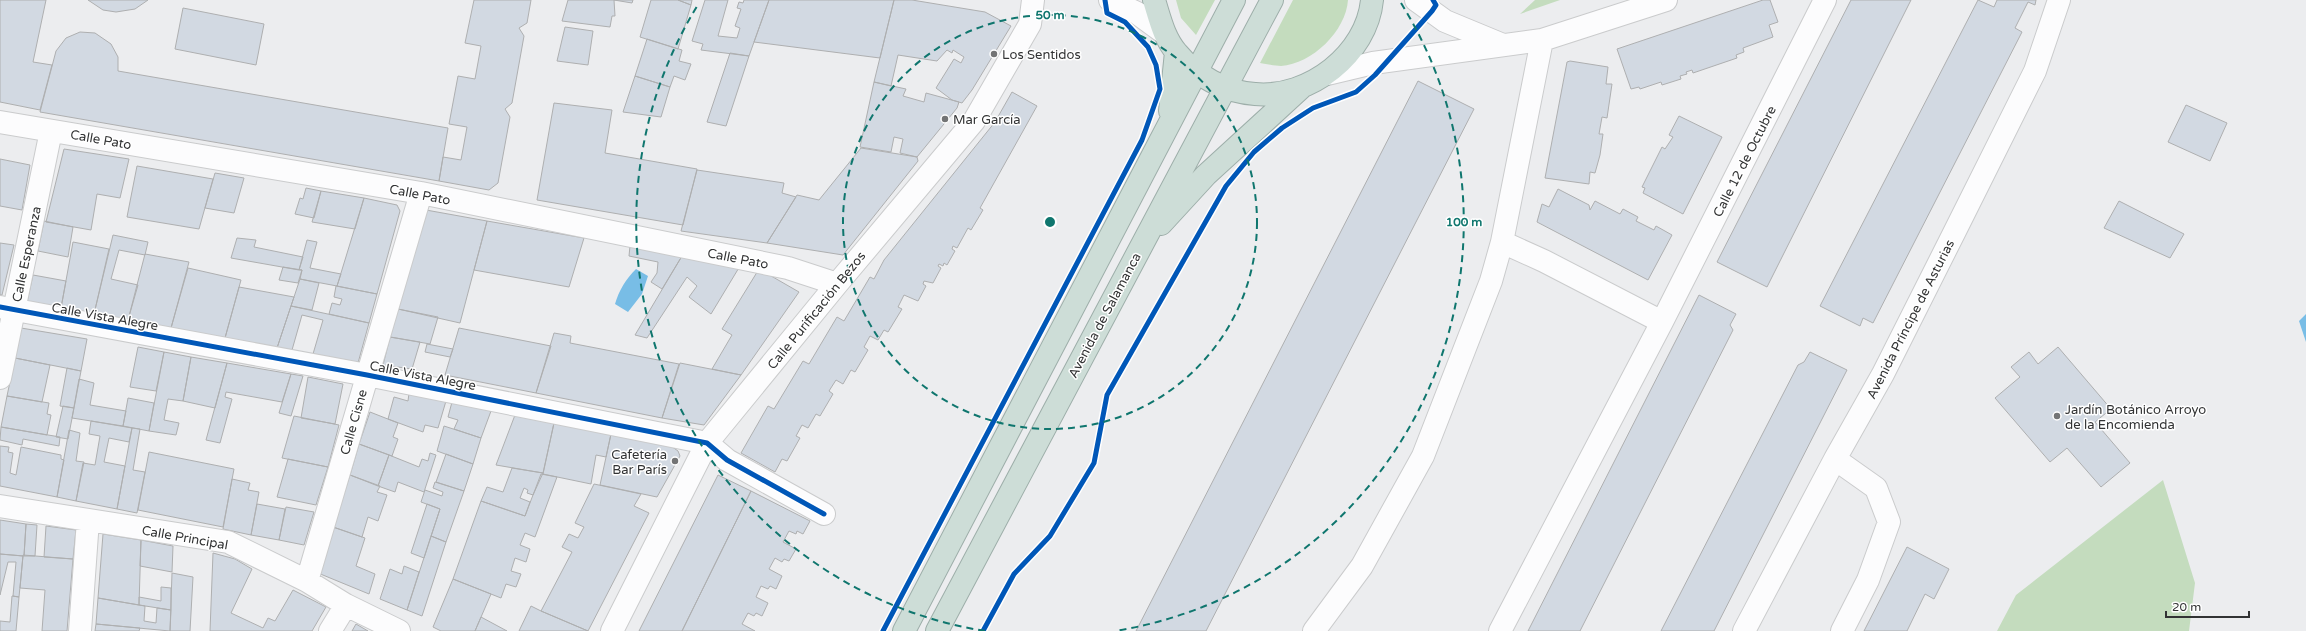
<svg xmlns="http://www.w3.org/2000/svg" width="2306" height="631" font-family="'Varela Round',sans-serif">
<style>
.green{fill:#c4dcbe}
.water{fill:#78bde6}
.building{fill:#d2d9e2;stroke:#aeafb0}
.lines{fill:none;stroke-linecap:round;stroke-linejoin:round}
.street-casing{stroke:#cacbcc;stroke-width:24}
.secondary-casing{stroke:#cacbcc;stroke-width:24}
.highway-casing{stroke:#9daea9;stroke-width:24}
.street{stroke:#fcfcfd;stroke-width:22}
.secondary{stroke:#fcfcfd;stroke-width:22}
.highway{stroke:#cdddd7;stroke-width:22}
.cycleway-casing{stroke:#fff;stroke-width:8}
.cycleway{stroke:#0057b8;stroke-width:5}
.ring{fill:none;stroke:#0f766e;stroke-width:2;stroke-dasharray:7 5}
.poi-dot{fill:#737475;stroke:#fff;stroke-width:1.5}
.labels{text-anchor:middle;stroke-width:3;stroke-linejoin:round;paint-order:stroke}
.poi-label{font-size:13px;fill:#323334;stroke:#fff;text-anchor:start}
.street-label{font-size:13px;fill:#323334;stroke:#fff}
.centre{fill:#0f766e;stroke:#fff;stroke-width:2}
.ring-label{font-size:12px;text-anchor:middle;font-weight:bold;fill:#0f766e;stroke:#fff;stroke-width:3;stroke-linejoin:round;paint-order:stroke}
</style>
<rect width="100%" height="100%" fill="#ecedef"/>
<path class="green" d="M1176,0h39l-19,35 -15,-17z
M1293,0h55c-2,31 -36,64 -67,66 -6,0 -15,-2 -21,-3z
M1535,0h25l-40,14z
M2163,480l32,103 -6,48h-192l19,-36z"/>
<path class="water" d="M636,269l12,7 -6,18 -14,18 -13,-8c4,-14 11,-25 21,-35z
M2306,314v28l-7,-21z"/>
<path class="building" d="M0,0h46l-13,62 19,3 -12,45 -40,-8z
M88,0h60l-13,9 -19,3 -13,-2z
M474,0h57l-4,23 -8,5 5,8 -12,67 -7,6 5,8 -12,66 -9,7 -50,-9 4,-24 18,3 6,-33 -18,-3 9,-48 17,3 6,-33 -16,-3z
M568,0h65l-1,3 -18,-3 1,16h-3l-2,11 -48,-6z
M651,0h27l13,5 -13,44 -38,-12z
M678,0h14l-1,5z
M705,0h23l-10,36 19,2 3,-10 -5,-2 6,-17 -4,-1 2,-6 4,1 1,-3h25l-20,56 -48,-6 2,-6 -11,-3z
M769,0h125l-14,58 -126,-16z
M894,0h18l73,12 26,14 -39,64 -10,13 -10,-3 -16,-12 18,-29 7,4 3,-6 -11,-7 -1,3 -5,-3 -10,11 -39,-6 -7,31 -17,-4z
M1763,0h7l8,22 -9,3 4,12 -30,11 1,4 -8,3 1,3 -44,15 -1,-3 -6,2 1,2 -7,2 1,3 -19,6 -1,-3 -21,7 -1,-2 -8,2 -14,-40z
M1851,0h60l-144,287 -50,-25z
M1978,0l16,7 3,-7h39l-1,5 -7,-3 -13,26 7,4 -149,291 -10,-5 -3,8 -40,-20z
M183,8l81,16 -8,41 -81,-16z
M565,27l28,4 -5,34 -31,-4z
M80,32l15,1 16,11 7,13v14l330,57 -9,53 -399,-69 16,-61 10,-13z
M647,39l35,11 -3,11 12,3 -6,16 -11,-4 -4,11 -35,-11z
M730,53l19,3 -23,70 -19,-4z
M1570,61l38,6 -2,17h6l-5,34 -5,-1 -3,17h4l-3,21 -5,18 -5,-1 -1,12 -44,-6 22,-116z
M635,76l35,11 -9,30 -38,-5z
M1418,81l56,28 -268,522h-70z
M874,82l32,7 -3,7 21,6 2,-9 33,9 -2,6 -40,49 -17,-4 3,-14 -9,-2 -3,15 -31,-5z
M1012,92l25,14 -57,102 3,2 -12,20 -3,-2 -11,20 -4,-2 -1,3 3,2 -8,14 -3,-2 -1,3 -4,-2 -1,2 3,2 -8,15 -9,-2 -1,3 3,2 -8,15 -14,-6 -6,12 4,2 -14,23 -4,-2 -6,10 -8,-4 -6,11 4,3 -13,22 -4,-2 -8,14 -7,-4 -7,11 4,3 -13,22 -4,-2 -8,14 -6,-3 -6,11 4,2 -13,23 -5,-2 -7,13 -34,-19 27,-47 6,3 29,-48 6,3 28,-47 7,4 26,-44 4,2 10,-19 111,-138z
M554,103l58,7 -7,43 92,16 -14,56 -146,-25z
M2186,105l41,18 -17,38 -42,-19z
M1679,116l43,21 -39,77 -40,-21 2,-5 -3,-1 20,-40 3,2 8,-12 -4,-2z
M861,148l56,9 1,4 -75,94 -76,-12 30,-48 22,5z
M64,149l65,10 -9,39 -23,-4 -6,36 -45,-8z
M0,159l30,6 -8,45 -22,-4z
M137,166l76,13 -14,50 -72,-12z
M697,170l87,13 -2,10 14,4 -29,46 -86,-12z
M215,173l29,5 -10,35 -29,-5z
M306,188l15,3 -7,27 -19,-4 5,-16 3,1z
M1558,189l31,16 1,5 5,-9 25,13 3,-5 15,8 -2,4 18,9 2,-4 16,9 -24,45 -111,-58 5,-18 7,3z
M321,191l43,7 -9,31 -43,-7z
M364,198l33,7 3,6 -23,83 -40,-8z
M2119,201l65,33 -14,24 -66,-30z
M426,210l61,11 -27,102 -62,-14z
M44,221l29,6 -5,30 -30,-6z
M487,221l97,17 -15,49 -95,-17z
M113,235l35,7 -3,13 -26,-5 -8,29 27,6 -10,35 -34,-6z
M237,238l19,2 -2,7 49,10 -4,13 -68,-12z
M307,240l10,2 -7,26 31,6 -4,12 -37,-7 2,-9h-3z
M73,242l36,7 -15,65 -33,-6z
M0,243l14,2 -12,50h-2z
M630,246l52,10 -20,33 -11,-7 6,-9 1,-11 -29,-6z
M145,254l44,8 -18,66 -43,-8z
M682,256l58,10 -29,48 -22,-17 8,-11 -10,-9 -40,61 -12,-3z
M283,267l19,3 -4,13 -19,-3z
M188,268l53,12 -16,58 -54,-10z
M759,269l40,23 -58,83 -29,-6 20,-34 -10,-6z
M33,275l33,6 -5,27 -34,-6z
M300,279l19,4 -7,27 -21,-4z
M336,286l41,8 -8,29 -40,-9 3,-11 8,2 2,-6 -8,-2z
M239,287l55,10 -17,51 -52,-10z
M1699,295l37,19 -6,11 3,5 -153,301h-52z
M291,306l78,17 -11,40 -45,-9 10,-34 -21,-5 -10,35 -15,-2z
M398,309l40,8 -8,27 -40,-7z
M21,328l66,11 -6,32 -66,-13z
M459,328l92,18 -15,47 -91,-18z
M554,333l17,3 -1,7 109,21 -17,54 -126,-25z
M390,337l30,5 -8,27 -29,-4z
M427,344l26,5 -3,8 -25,-5z
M138,347l26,5 -8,39 -26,-4z
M2058,347l53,62 -16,13 35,41 -29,24 -34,-39 -17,14 -55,-64 25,-21 -9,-10 18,-15 9,12z
M164,352l27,5 -8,44 -15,-2 -4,21 15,3 -3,12 -27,-4z
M1810,352l37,18 -133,261h-53l137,-266 6,-3z
M191,357l36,6 -12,45 -32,-7z
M15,358l35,7 -8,37 -35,-6z
M227,363l64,11 -9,28 -56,-10 -1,5 7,2 -12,44 -14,-3z
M680,363l61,12 -37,50 -42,-7z
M67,368l14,3 -7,37 -14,-2z
M291,374l12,2 -12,40 -12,-3z
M308,377l35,7 -8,40 -34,-6z
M79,379l15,4 -4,22 36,6 -3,15 -51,-8z
M409,393l37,8 -8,27 -13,-3 -2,7 -35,-13 6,-22 14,4z
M7,396l42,7 -2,11 4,1 -4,20 -46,-8z
M128,398l26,5 -5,28 -26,-5z
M452,402l39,9 -10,27 -27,-9 4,-9 -10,-3z
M63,406l11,2 -6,31 -12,-2z
M370,412l28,11 -5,14 5,2 -6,17 -33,-12z
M515,415l39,8 -11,50 -47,-8z
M294,416l45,9 -11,42 -46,-9z
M91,421l41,7 -3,14 -20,-4 -5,24 21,4 -8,43 -41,-8 7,-38 12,2 5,-29 -11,-2z
M554,423l57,11 -5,23 -10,-2 -5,29 -48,-10z
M444,426l37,12 -8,26 -36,-13z
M1,427l59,10 -1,9 -36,-7 -1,6 -22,-5z
M132,428l8,1 -7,41 12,2 -8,41 -20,-4z
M69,430l11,3 -4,28 8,1 -8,39 -19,-4z
M611,434l60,12 7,5 2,5 -23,41 -57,-12z
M359,444l30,11 -11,31 -28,-11z
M0,446l9,1 -1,5 5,1 -3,20 6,2 5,-28 40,8v4l3,1 -7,37 -57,-11z
M149,452l85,17 -11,58 -85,-17z
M430,453l6,2 -12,37 -26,-10 -3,10 -17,-6 11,-31 30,12 3,-8 6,2z
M446,454l27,10 -9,27 -28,-9z
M288,459l40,8 -12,38 -39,-8z
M512,468l31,5 -10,22 -6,-2 1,-3 -4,-2 -4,10 10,4 -5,14 -44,-15 6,-14 16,5z
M541,474l16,3 -22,60 -10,-4 -5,12 10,4 -4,13 -11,-4 -4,13 10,3 -5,13 -10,-3 -5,14 -48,-19 28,-78 44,15z
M350,475l30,11 -3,6 10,3 -9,26 -10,-4 -6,20 -29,-10z
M718,475l33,16 -69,140h-43z
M232,479l18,4 -2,7 11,2 -8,43 -28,-6z
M435,482l29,9 -18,51 -15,-6 9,-27 -19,-7 4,-12 17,6 1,-4 -10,-4z
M594,484l47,10 -7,12 15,7 -61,118 -47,-20 31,-59 -10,-5 7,-13 9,4 6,-11 -9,-4z
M751,491l59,30 -7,13 -6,-3 -1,3 -7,-3 -6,11 13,7 -7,12 -5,-2 -2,3 -7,-4 -6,11 13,7 -6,13 -6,-3 -2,3 -7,-3 -5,11 12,6 -6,13 -6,-3 -2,3 -6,-3 -6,11 13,7h-73z
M257,504l28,5 -6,31 -28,-5z
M427,504l13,5 -16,49 -13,-5z
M286,507l28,5 -10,33 -25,-5z
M0,520l26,4 -2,32 -24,-2z
M26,524l11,1 -2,31h-11z
M46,526l30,4 -3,29 -29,-2z
M333,527l32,11 -9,28 19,8 -6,20 -51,-21z
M103,534l38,6 -2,65 -41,-7z
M431,536l15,6 -24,74 -15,-6z
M141,540l32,6 -1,26 -32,-6z
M1907,547l42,22 -15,30 -9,-5 -18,37h-43z
M213,553l22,6 17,10 -21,44 32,15 5,-10 7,3 18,-31 33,17 -14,24h-102z
M0,554l23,2 -4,41 -6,-1 3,-34h-8l-8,33z
M23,555l50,4 -6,72h-25l3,-41 -25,-2z
M404,566l15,6 -12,38 -27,-11 10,-30 12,5z
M172,573l21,4 -3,54h-20z
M453,579l38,15 -16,37h-34l-8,-4z
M161,587l10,1v22l-32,-5v-8l22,4z
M12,596l7,1 -3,34h-16v-10l10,1z
M98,598l47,8 -1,15 12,2 1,-15 14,2 -1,21 -74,-7z
M531,606l10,5 47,20h-69z
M481,617l26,14h-32z
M96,624l44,4 -1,3h-44z
M356,624l12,7h-16z"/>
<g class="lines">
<defs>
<path id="street" d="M1416,0l29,21 58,24
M1327,74l46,-11 169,-23 124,-40
M0,122l421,71 367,75 49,16
M1502,242l42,19 118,61
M0,307l367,68 340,68 20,17 97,54
M0,378l51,-247
M1835,459l41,29 13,34 -21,58 -26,51
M0,506l228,36 79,39 39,24 53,26
M307,581l114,-388
M80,631l8,-111
M330,631l16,-26
M612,631l95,-188 130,-159 137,-163 56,-97 3,-24
M1314,631l48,-65 61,-110 68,-175 11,-39 40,-202
M1500,631l162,-309 163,-322
M1744,631l91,-172 48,-85 72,-143 80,-160 24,-71"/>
<path id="secondary" d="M1110,0l27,13 26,19"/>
<path id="highway" d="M1154,0c6,19 10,38 23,53 19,23 48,39 78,41 54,5 112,-40 117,-94
M1170,111l6,-59
M1161,224l45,-49 95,-87
M904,631l330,-631
M937,631l335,-631"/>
</defs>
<use href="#street" class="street-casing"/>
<use href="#secondary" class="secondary-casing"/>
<use href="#highway" class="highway-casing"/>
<use href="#street" class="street"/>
<use href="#secondary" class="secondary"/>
<use href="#highway" class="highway"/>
<defs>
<path id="cycleway" d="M0,307l367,68 340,68 20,17 97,54
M883,631l259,-491 18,-51 -4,-24 -8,-18 -23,-25 -18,-9 -2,-13
M983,631l31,-57 36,-38 44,-73 13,-68 119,-209 28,-34 28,-24 31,-20 43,-16 19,-17 57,-64 4,-6 -3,-5"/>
</defs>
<use href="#cycleway" class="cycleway-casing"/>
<use href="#cycleway" class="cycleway"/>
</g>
<g class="ring">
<circle cx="1050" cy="222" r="207"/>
<path d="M985 631A414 414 0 0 1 699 3M1401 3A414 414 0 0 1 1115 631"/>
</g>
<g class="poi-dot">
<circle cx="994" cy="54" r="4"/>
<circle cx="945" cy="119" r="4"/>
<circle cx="2057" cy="416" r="4"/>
<circle cx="675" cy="461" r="4"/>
</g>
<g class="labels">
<g class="poi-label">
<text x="1002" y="59">Los Sentidos</text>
<text x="953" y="124">Mar García</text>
<text x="2065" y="414">Jardín Botánico Arroyo<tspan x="2065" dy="15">de la Encomienda</tspan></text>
<text x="667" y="459" text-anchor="end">Cafetería<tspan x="667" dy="15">Bar París</tspan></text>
</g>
<g class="street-label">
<text transform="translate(101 139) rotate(10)" y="5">Calle Pato</text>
<text transform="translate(1744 161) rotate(-63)" y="5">Calle 12 de Octubre</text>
<text transform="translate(420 194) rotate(11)" y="5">Calle Pato</text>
<text transform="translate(26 254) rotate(-78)" y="5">Calle Esperanza</text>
<text transform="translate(738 258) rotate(11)" y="5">Calle Pato</text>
<text transform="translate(816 310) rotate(-51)" y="5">Calle Purificación Bezos</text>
<text transform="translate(1104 315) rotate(-62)" y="5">Avenida de Salamanca</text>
<text transform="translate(105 316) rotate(10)" y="5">Calle Vista Alegre</text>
<text transform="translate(1910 319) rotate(-63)" y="5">Avenida Príncipe de Asturias</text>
<text transform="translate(423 375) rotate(11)" y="5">Calle Vista Alegre</text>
<text transform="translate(353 422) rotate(-74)" y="5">Calle Cisne</text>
<text transform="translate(185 537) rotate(10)" y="5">Calle Principal</text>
</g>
</g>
<circle cx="1050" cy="222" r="6" class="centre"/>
<g class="ring-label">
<text x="1050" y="19">50 m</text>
<text x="1464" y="226">100 m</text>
</g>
<path d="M2166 611v6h83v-6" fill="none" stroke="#323334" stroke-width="2"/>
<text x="2172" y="611" font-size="12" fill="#323334" stroke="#ffffff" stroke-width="3" paint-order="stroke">20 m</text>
</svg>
